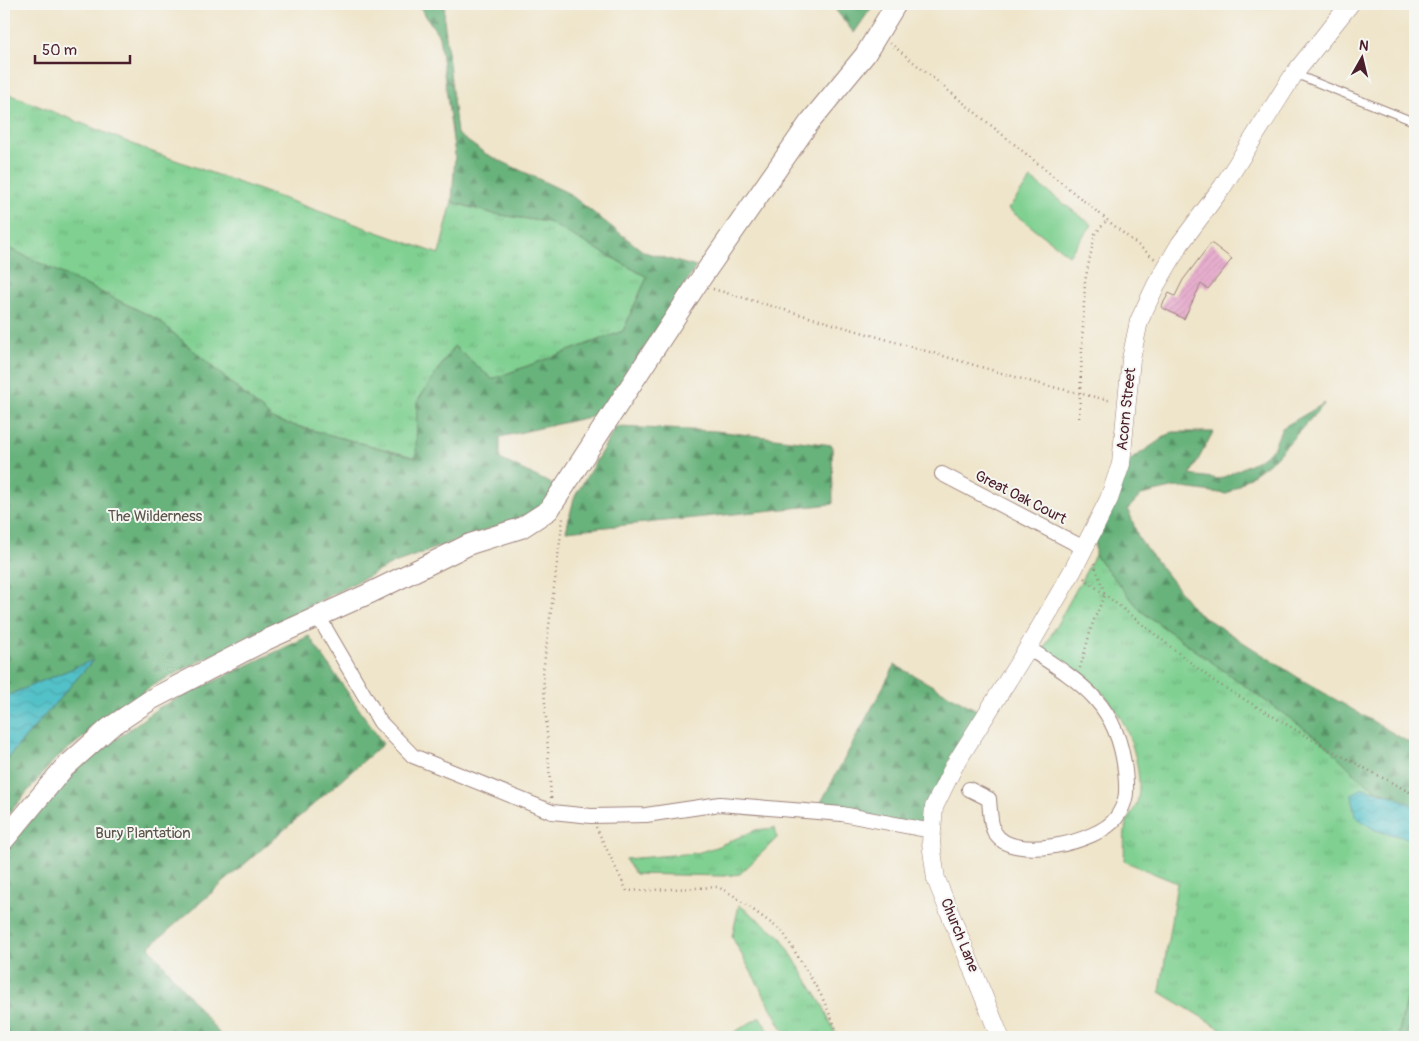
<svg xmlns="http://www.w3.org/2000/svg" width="1419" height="1041" font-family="Pangolin,sans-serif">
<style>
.grass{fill:url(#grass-tufts);stroke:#64785e}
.forest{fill:url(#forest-firs);stroke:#586853}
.pitch{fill:#7fd091;stroke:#64785e}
.water{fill:url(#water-waves);stroke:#4e707a}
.building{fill:url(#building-hatch)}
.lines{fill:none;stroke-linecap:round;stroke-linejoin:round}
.service-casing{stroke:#9c827b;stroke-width:9}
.minor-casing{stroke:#9c827b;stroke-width:16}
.tertiary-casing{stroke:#9c827b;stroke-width:19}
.secondary-casing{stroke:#9c827b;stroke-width:22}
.path{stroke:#9c827b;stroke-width:2.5;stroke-dasharray:1 4;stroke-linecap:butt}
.service{stroke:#fff;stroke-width:7}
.minor{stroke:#fff;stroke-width:14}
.tertiary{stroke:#fff;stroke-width:18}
.secondary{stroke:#fff;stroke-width:20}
.labels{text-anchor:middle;stroke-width:4;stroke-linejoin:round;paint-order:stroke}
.street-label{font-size:15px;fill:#4a1f2b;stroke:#f6f6f2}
.park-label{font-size:15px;fill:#5a544a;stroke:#f6f6f2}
</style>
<defs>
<pattern id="grass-tufts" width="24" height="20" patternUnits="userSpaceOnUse" patternTransform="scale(1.25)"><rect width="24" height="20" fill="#7fd091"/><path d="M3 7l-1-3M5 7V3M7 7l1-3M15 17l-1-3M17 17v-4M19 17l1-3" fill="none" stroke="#6fb27d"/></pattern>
<pattern id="forest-firs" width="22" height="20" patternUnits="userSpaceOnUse" patternTransform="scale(1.25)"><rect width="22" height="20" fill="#67b27b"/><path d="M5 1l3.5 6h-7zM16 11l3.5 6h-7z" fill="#579065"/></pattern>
<pattern id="water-waves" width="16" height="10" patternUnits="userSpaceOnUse" patternTransform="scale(1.25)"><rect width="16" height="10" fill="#53c1c8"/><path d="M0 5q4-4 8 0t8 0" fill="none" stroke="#4aa5ac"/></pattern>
<pattern id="building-hatch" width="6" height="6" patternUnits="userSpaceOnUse" patternTransform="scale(1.25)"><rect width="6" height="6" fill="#e8b0cf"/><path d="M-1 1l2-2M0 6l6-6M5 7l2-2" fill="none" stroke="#c897b2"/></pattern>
</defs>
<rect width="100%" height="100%" fill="#f6f6f2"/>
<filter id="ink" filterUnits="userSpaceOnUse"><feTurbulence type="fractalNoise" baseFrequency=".02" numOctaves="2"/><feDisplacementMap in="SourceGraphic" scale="10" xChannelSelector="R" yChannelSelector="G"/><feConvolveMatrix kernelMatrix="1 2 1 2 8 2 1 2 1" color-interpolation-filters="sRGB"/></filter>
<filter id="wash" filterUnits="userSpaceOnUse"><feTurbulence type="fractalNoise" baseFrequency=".0096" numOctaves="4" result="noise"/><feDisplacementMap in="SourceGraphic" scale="20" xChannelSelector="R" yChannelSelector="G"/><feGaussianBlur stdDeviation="1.12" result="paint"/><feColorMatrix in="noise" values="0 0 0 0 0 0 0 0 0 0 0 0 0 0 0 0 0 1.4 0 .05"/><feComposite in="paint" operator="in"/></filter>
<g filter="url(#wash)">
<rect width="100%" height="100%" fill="#efe5cb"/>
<path class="grass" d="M4,92l146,59 289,103 13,-52 42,12 54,8 99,55 -24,54 -131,48 -38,-33 -37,56v56l-143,-38 -117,-101 -153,-73z
M1095,555l46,56 183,132 31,31 19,14 19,8 -30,-8 43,48 9,4v120l-17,77h-137l-33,-4 -68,-41 17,-109 -53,-22c1,-12 -1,-28 3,-39 3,-9 10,-14 11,-24 3,-17 -1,-37 -6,-53 -16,-52 -46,-67 -89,-95z
M775,828l2,10 -37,36 -16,2 -89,-2 -10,-15 72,-6 19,-6 40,-17z
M739,905l41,31 43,70 14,31h-50l-55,-100z"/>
<path class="forest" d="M418,4h27l-1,15 13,115 29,20 82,39 76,59 52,15 -94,147 -102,23v22l64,31 -22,20 -148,53 -241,122 -97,73 -52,61v-57l88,-101 -88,36v-451l153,73 117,101 142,38 1,-56 37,-56 38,33 131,-48 24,-54 -99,-55 -54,-8 -42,-12 3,-47 -16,-119z
M831,4h43l-20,29z
M1325,403l-50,55 -48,36 -51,-7 -35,8 -13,14 11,30 57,73 106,68 113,66v60l-41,-18 -19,-14 -31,-31 -183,-132 -46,-56v-15l31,-77 46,-31h41l-23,43 30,4 40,-20 13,-10 9,-21z
M616,427l100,4 116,14 1,59 -267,27 8,-33z
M309,636l74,108 -234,203 73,90h-218v-186l72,-82 82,-61z
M895,665l89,49 -47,87 -3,34 -90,-27 -24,-4z
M1415,960v77h-17z"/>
<path class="pitch" d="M1031,179l61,46 -23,30 -61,-46z
M760,1017l11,18 -3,2h-42z"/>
<path class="water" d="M93,660l-89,102v-65z
M1363,788l30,8 22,10v34l-40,-10 -20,-14 -3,-22z"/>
<g id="blocks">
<path class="building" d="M1211,243l21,16 -24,30 -7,-5 -17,35 -23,-12 8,-14 6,3 8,-16z"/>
</g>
</g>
<g filter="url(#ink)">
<use href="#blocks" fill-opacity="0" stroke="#9c827b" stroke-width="1"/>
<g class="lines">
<defs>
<path id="service" d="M1295,74l120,48"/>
<path id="minor" d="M942,474l142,74
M318,616l62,106 33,34 139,56 39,4 55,-1 74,-11 122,10 90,17
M969,789l20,10c1,10 1,26 6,34 17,30 104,9 121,-15 12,-17 11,-28 9,-47 -7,-67 -44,-89 -97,-123"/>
<path id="tertiary" d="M1000,1037l-64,-158 -5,-36 3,-36 20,-41 74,-118 45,-78 36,-71 12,-35 10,-105 8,-38 17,-36 24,-41 43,-58 71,-112 56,-70"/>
<path id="secondary" d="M4,840l59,-71 46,-41 43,-29 114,-59 102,-46 102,-50 51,-16 28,-18 148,-226 112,-161 56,-68 31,-51"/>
</defs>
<use href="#service" class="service-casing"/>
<use href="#minor" class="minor-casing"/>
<use href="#tertiary" class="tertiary-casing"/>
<use href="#secondary" class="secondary-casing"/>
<path class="path" d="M890,43l265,216
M713,289l323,94 76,18
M1079,418l6,-137 10,-47 12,-14
M1084,578l131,104 108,64 92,49
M1080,668l13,-46 12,-28 -11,-31
M551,798l-8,-126 20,-154
M596,827l31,64 91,-4 15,8 50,37 38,63 19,42"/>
<use href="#service" class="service"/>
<use href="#minor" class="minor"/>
<use href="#tertiary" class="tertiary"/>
<use href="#secondary" class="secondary"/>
</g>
</g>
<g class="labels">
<g class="street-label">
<text transform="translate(1126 409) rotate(-84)" y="5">Acorn Street</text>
<text transform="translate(1021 497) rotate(27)" y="5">Great Oak Court</text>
<text transform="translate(960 935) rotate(68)" y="5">Church Lane</text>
</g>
<g class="park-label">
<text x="155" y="521">The Wilderness</text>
<text x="143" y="838">Bury Plantation</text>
</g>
</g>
<rect width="1419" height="1041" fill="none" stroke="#f6f6f2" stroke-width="20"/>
<g transform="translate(1362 58) rotate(8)" stroke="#f6f6f2" stroke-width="4" paint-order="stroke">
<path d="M0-4L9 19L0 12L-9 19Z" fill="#4a1f2b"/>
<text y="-8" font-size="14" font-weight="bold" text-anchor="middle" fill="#4a1f2b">N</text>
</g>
<path d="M35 55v8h95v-8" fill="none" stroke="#4a1f2b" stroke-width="2.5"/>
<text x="42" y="55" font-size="15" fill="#4a1f2b" stroke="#f6f6f2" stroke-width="4" paint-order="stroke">50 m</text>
</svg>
